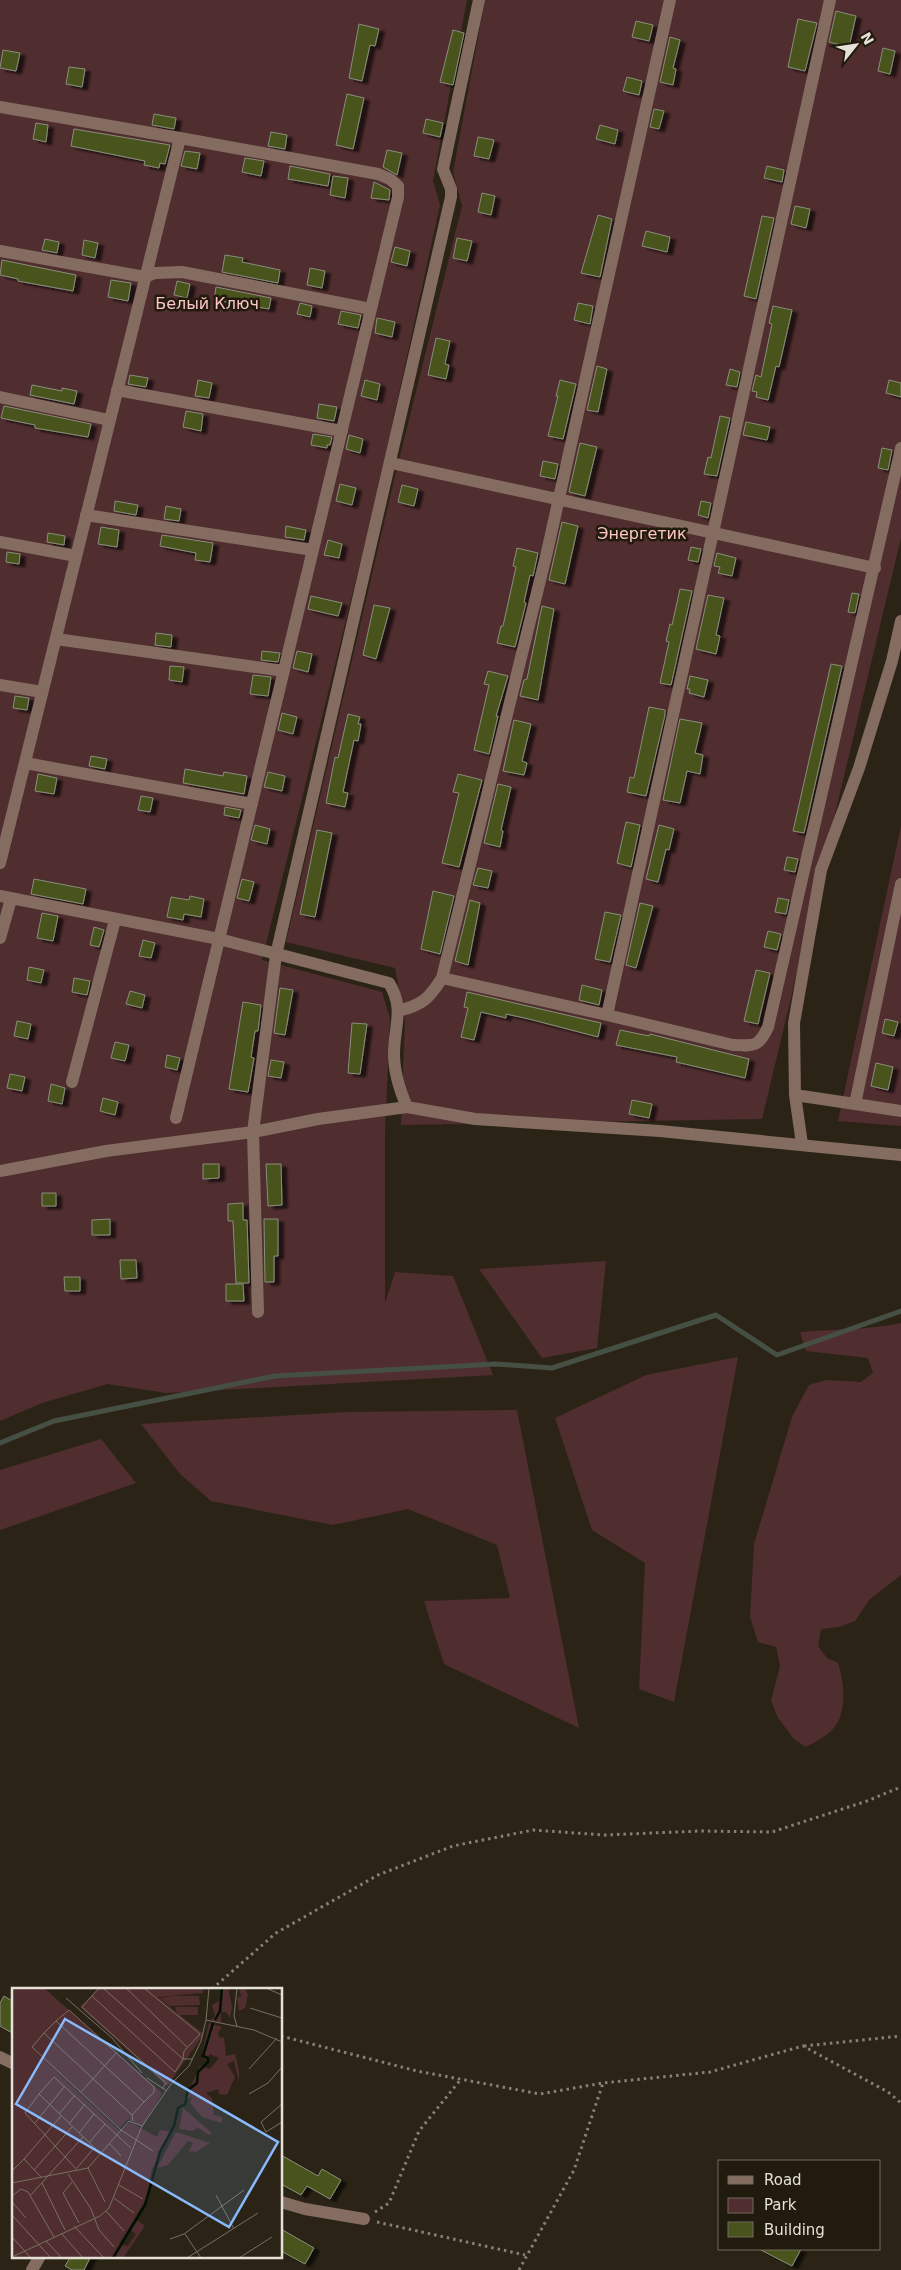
<svg xmlns="http://www.w3.org/2000/svg" width="901" height="2270" font-family="'DejaVu Sans',sans-serif">
<style>
.green{fill:#502d2e}
.lines{fill:none;stroke-linecap:round;stroke-linejoin:round}
.stream{stroke:#454f43;stroke-width:5}
.building{fill:#48531d;stroke:#898e7c;filter:url(#shadow)}
.path{stroke:#878175;stroke-width:3;stroke-dasharray:2.5 4;stroke-linecap:butt}
.minor{stroke:#846d60;stroke-width:12}
.labels{text-anchor:middle;stroke-width:5;stroke-linejoin:round;paint-order:stroke}
.park-label{font-size:16px;fill:#fdc5c5;stroke:#211b0d}
.inset-river{fill:none;stroke:#001103;stroke-width:2.5}
.inset-road{fill:none;stroke:#767064;stroke-width:1}
.view{fill:#88bafc;fill-opacity:0.15;stroke:#88bafc;stroke-width:2.5}
.inset-edge{fill:none;stroke:#e6e1d8;stroke-width:2.5}
</style>
<defs>
<filter id="shadow"><feDropShadow dx="5.5" dy="3" stdDeviation="1" flood-color="#0009"/></filter>
</defs>
<rect width="100%" height="100%" fill="#2b2416"/>
<path class="green" d="M0,0h467l-34,181 7,24 -65,298 -113,457 120,32 8,27 -5,113v171l10,-31 58,4 40,99 -327,18 -58,-9 -66,19 -42,18z
M485,0h416v538l-139,581 -361,6 4,-104 -10,-53 -109,-26 109,-466 67,-270 -9,-34z
M901,826v300l-63,-5z
M606,1261l-9,87 -55,10 -63,-89z
M901,1323v252l-32,25 -14,21 -16,6 -18,2 -3,17 9,12 11,5c6,18 10,52 -6,67 -7,7 -17,12 -26,17l-12,-8 -16,-21 -7,-17 9,-35 -4,-19 -18,-5 -8,-25 4,-73 38,-127 17,-32 17,-5 35,2 12,-9 -5,-15 -62,-7 -6,-19c34,-3 68,-2 101,-9z
M738,1357l-64,345 -35,-13 6,-126 -53,-33 -37,-112 91,-43z
M517,1410l62,318 -135,-64 -20,-63 86,-3 -13,-53 -89,-36 -75,16 -122,-24 -31,-27 -39,-50 207,-12z
M101,1439l35,44 -136,47v-60z"/>
<g class="lines">
<path class="stream" d="M0,1443l54,-22 221,-45 221,-12 56,4 164,-53 61,40 124,-44"/>
</g>
<path class="building" d="M836,11l20,5 -7,31 -20,-5z
M798,19l19,4 -12,48 -17,-4z
M636,21l17,4 -4,16 -17,-4z
M359,24l20,5 -4,17 -5,-1 -8,36 -13,-3z
M453,30l11,3 -11,52 -13,-3z
M670,37l10,3 -7,28 3,1 -3,16 -13,-3z
M883,48l12,3 -5,23 -12,-3z
M3,50l17,3 -4,18 -16,-3z
M69,67l16,2 -3,18 -16,-3z
M627,77l15,4 -3,14 -16,-4z
M347,94l17,4 -11,51 -17,-4z
M654,109l10,2 -5,18 -9,-2z
M154,114l22,4 -2,11 -22,-4z
M426,119l17,4 -3,14 -17,-4z
M36,123l12,2 -2,17 -13,-3z
M600,125l18,5 -3,14 -19,-5z
M74,129l96,16 -5,19 -5,-1 -1,5 -15,-3 1,-4 -74,-15z
M271,132l16,3 -2,14 -17,-3z
M478,137l16,3 -5,19 -15,-3z
M387,150l15,3 -5,22 -14,-8z
M185,151l15,2 -3,16 -16,-3z
M245,158l19,3 -3,15 -19,-4z
M290,166l40,8 -2,12 -40,-7z
M767,166l17,4 -2,12 -18,-4z
M333,176l15,2 -3,20 -15,-3z
M374,182l16,8 -1,10 -18,-2z
M482,193l13,3 -4,19 -13,-3z
M795,206l15,3 -4,19 -15,-4z
M598,215l14,4 -12,58 -19,-4z
M762,216l12,2 -18,81 -12,-3z
M646,231l24,6 -3,15 -25,-6z
M457,238l15,3 -5,20 -14,-3z
M45,239l14,3 -2,11 -15,-3z
M84,240l14,3 -3,15 -13,-3z
M395,247l15,4 -3,15 -16,-4z
M225,255l18,3 -1,4 38,8 -2,13 -56,-11z
M2,260l74,15 -3,16 -55,-10v-2l-18,-4z
M310,268l15,3 -3,17 -15,-3z
M111,280l20,3 -3,18 -20,-4z
M177,281l13,3 -3,14 -13,-3z
M216,287l55,11 -2,11 -55,-9z
M300,303l12,3 -2,11 -13,-3z
M578,303l15,3 -3,18 -16,-4z
M773,306l19,4 -13,57 -3,-1 -8,34 -12,-3 1,-5 -5,-1 4,-16 5,2 11,-53 -3,-1z
M341,311l20,4 -3,13 -20,-4z
M377,318l18,4 -3,15 -17,-4z
M436,338l14,3 -5,23 4,1 -3,14 -18,-4z
M597,366l10,3 -9,43 -11,-2z
M730,369l10,3 -3,15 -11,-2z
M130,375l18,3 -2,9 -18,-3z
M198,380l14,3 -3,15 -14,-2z
M365,380l15,4 -3,16 -16,-4z
M560,380l16,4 -13,55 -15,-3 10,-40h-2z
M889,380l12,3v14l-15,-4z
M32,385l30,6v-3l15,3 -3,13 -44,-9z
M319,404l18,3 -3,14 -17,-3z
M4,406l87,18 -3,13 -53,-9v-3l-34,-7z
M186,411l17,3 -2,17 -18,-4z
M720,416l10,2 -13,58 -13,-2 4,-17 3,1z
M746,422l24,5 -3,13 -24,-5z
M313,434l19,3 -2,8h-3v3l-16,-3z
M349,435l14,4 -3,14 -14,-4z
M580,443l17,4 -12,49 -16,-4z
M882,448l10,2 -4,20 -10,-2z
M543,461l15,3 -3,15 -15,-3z
M340,484l16,4 -4,17 -16,-4z
M402,485l16,4 -4,17 -16,-4z
M115,501l23,4 -2,10 -22,-4z
M701,501l10,2 -3,15 -10,-3z
M166,506l15,3 -2,12 -15,-2z
M562,522l16,4 -13,58 -16,-4z
M286,526l20,4 -2,10 -19,-3z
M101,527l18,3 -2,17 -19,-3z
M48,533l17,3 -1,9 -17,-3z
M162,535l51,8 -3,19 -15,-2 1,-7 -36,-7z
M328,540l14,4 -3,14 -15,-3z
M691,547l10,2 -3,13 -10,-2z
M517,548l21,5 -5,23 -3,-1 -6,27 2,1 -11,44 -18,-4 4,-17h2l13,-59 -3,-1z
M7,552l13,2 -1,10 -13,-2z
M717,553l19,5 -4,18 -14,-3 2,-6 -6,-1z
M680,589l12,2 -21,94 -11,-2 9,-41 -3,-1 4,-17 2,1z
M852,593l7,1 -4,19 -7,-1z
M708,595l16,3 -8,37 4,1 -4,18 -20,-5z
M311,596l31,7 -4,13 -30,-7z
M374,605l16,3 -14,51 -13,-4z
M542,606l12,3 -16,91 -18,-4 4,-16 3,-1z
M156,633l16,2 -1,12 -16,-2z
M262,651l18,2 -2,9 -17,-2z
M297,651l15,3 -4,18 -15,-4z
M831,664l11,2 -38,167 -11,-2z
M170,666l14,1 -2,15 -13,-2z
M488,671l20,5 -12,40h2l-9,38 -15,-4 15,-65 -5,-1z
M253,675l18,2 -3,19 -18,-2z
M690,676l18,4 -4,17 -15,-4 1,-4h-3z
M15,696l14,2 -2,12 -14,-2z
M649,707l16,3v5l-19,81 -19,-4 3,-15 4,1z
M282,713l15,4 -4,17 -15,-4z
M348,714l12,3 -2,7h3l-3,17 -4,-1 -11,52 5,1 -3,14 -19,-4 9,-46 3,1z
M680,719l22,4 -7,30 8,2 -3,19 -13,-3 -7,32 -17,-3z
M514,720l17,4 -9,37 5,2 -3,12 -21,-4z
M91,756l16,3 -2,10 -16,-3z
M185,769l38,7 1,-4 23,4 -3,18 -61,-11z
M268,772l17,4 -3,15 -18,-4z
M38,774l19,4 -3,16 -19,-3z
M458,774l24,6 -23,87 -17,-4 17,-70 -6,-1z
M498,784l13,3 -10,43 2,1 -3,16 -16,-4z
M141,796l12,2 -3,14 -12,-2z
M225,807l16,3 -2,8 -15,-3z
M626,822l14,3 -9,42 -14,-4z
M255,825l15,4 -3,15 -16,-4z
M659,825l15,4 -5,21 -3,-1 -8,33 -12,-3z
M317,830l15,3 -17,84 -15,-3z
M787,857l11,2 -3,13 -11,-2z
M478,868l14,3 -4,17 -15,-3z
M34,879l52,10 -3,15 -52,-10z
M242,879l12,3 -5,19 -12,-3z
M433,891l21,5 -14,58 -19,-5z
M190,896l14,3 -3,18 -17,-3 -1,6 -16,-3 4,-20 18,3z
M778,898l11,2 -3,14 -11,-2z
M470,900l10,3 -12,62 -13,-4z
M640,903l13,3 -17,62 -10,-3z
M605,912l16,3 -11,47 -15,-3z
M42,913l16,3 -5,25 -16,-3z
M94,927l10,3 -5,17 -9,-2z
M768,931l13,3 -4,16 -13,-3z
M143,940l12,3 -4,15 -12,-2z
M29,967l15,3 -3,13 -14,-3z
M756,970l14,3 -12,51 -14,-3z
M74,978l16,3 -3,14 -15,-3z
M582,985l20,5 -3,15 -20,-5z
M280,988l13,2 -8,45 -11,-2z
M130,991l15,4 -3,13 -16,-4z
M467,992l134,31 -3,14 -69,-18 -23,-5v4l-25,-6 -7,28 -13,-3 7,-29 -4,-1z
M243,1002l18,3 -3,26h-3l-4,26 3,1 -6,34 -19,-3z
M885,1019l13,3 -4,14 -12,-3z
M17,1021l14,3 -3,15 -14,-3z
M352,1023l15,1 -7,50 -12,-1z
M620,1030l29,6 1,-2 99,25 -4,19 -69,-16 1,-5 -61,-12z
M115,1042l14,3 -4,16 -14,-3z
M167,1055l13,3 -3,12 -12,-3z
M271,1060l13,2 -3,16 -13,-2z
M876,1063l17,4 -5,23 -17,-4z
M10,1074l15,3 -3,14 -15,-3z
M51,1084l14,4 -3,16 -14,-3z
M103,1098l15,4 -3,13 -15,-4z
M632,1100l20,4 -3,14 -20,-4z
M203,1164h16v14l-16,1z
M266,1164h15l1,41 -14,1z
M42,1193h14v13h-14z
M243,1203v17h4l2,63h-13l-3,-62h-5v-17z
M110,1219v16h-18v-15z
M264,1219h14v37h-4v26h-9z
M120,1260h16l1,18 -16,1z
M64,1277h16v14h-15z
M226,1284h17l1,17h-18z
M4,1996l10,6v32l-14,-8v-23z
M281,2155l37,21 4,-7 19,11 -11,19 -23,-13 -6,9 -20,-11z
M281,2229l33,19 -9,16 -24,-13z
M759,2249h42l-9,17z
M71,2256h20l-7,14h-12l-7,-4z"/>
<g class="lines">
<path class="path" d="M212,1989l64,-56 102,-58 75,-29 80,-16 71,5 96,-4 72,1 95,-31 34,-14
M281,2036l136,35 123,23 63,-11 107,-11 93,-26 85,46 13,11
M804,2046l97,-10
M375,2212l14,-9 30,-72 42,-52
M377,2222l148,33
M519,2270l55,-100 29,-87"/>
<path class="minor" d="M830,0l-223,1015 126,30c21,1 26,2 35,-18l133,-579
M0,107l180,31
M0,251l145,26 10,-4 27,-1 189,37
M117,390l225,41
M0,397l109,23
M391,463l484,105
M86,515l227,35
M0,542l76,14
M56,639l228,32
M0,685l42,7
M25,763l227,41
M0,863l180,-725 198,36 12,5 8,7v11l-222,921
M0,896l219,43 170,44c16,26 5,43 5,71 0,19 6,37 13,53
M0,938l11,-39
M442,978l165,37
M398,1011c24,-6 31,-12 44,-33l105,-426 123,-552
M72,1082l43,-162
M795,1095l60,9 46,-220
M855,1104l46,7
M802,1144l-7,-49 -1,-72 27,-153 38,-102 33,-107 9,-40
M0,1171l106,-20 147,-19 65,-13 89,-12 68,12 185,12 241,24
M258,1312l-5,-180 23,-177 175,-758v-8l-8,-20 36,-169
M0,2057l14,7
M281,2202l24,7 59,10
M32,2270l8,-14"/>
</g>
<g class="labels">
<g class="park-label">
<text x="207" y="309">Белый Ключ</text>
<text x="642" y="539">Энергетик</text>
</g>
</g>
<g transform="translate(12 1988)">
<rect width="270" height="270" fill="#2b2416"/>
<path d="M0,0h32l118,105 -19,34 -15,-8 -8,9 -89,-80 89,83 10,-9 27,15 3,-7 12,2 -20,37 -5,29 -28,46 9,2 8,-12 -6,-4 7,-10 8,6 -22,32h-111zM87,0h104v5l-45,4 19,16 -2,-6h23v8h-18l24,19 -37,52 -87,-79zM209,0h7l4,18 -2,12 -4,-6h-5v11l-10,-3 4,-4 -3,-11 9,-5zM227,0h6l3,7 -3,13 -6,3 -2,-13 4,-2zM161,8h26l1,9 -30,1 -10,-8zM197,35l13,4 -4,6 2,5 4,-1 2,19 9,-2 4,17v11l-5,-21 -7,3 8,13 -8,18 -8,-1 -1,-5 -12,4 6,5 2,17 8,2v6l-20,-6 -12,-14 2,-7 -8,5 16,-35 10,3 9,-11 -9,-4 -4,7 -4,-6zM171,120l29,25 -3,2 -11,-7 -6,3 -13,-2zM164,144l34,11 -14,9 -7,-1 4,-8 -5,-2 -20,24 -11,3z" fill="#502d2e"/>
<path class="inset-river" d="M203,32l5,-9 2,-23M101,270l32,-53 15,-53 14,-26 4,-18 7,-4 3,-14 9,-7 1,-11 10,-10v-4l-5,-2 10,-33"/>
<path class="inset-road" d="M87,0l-17,19 84,76 -4,6M91,0l80,71 1,-8 16,-17 -56,-46M114,0l61,59M225,0l-3,28 3,10M254,0l16,7M80,8l83,76 8,-13h10M54,10l46,40 30,35M238,20l32,10M194,32l3,-32M32,45l12,-12 88,81 10,-10v-5l-85,-77 -13,11M237,81l28,-31M135,90l20,13M69,104l36,-40M27,106l-14,19 53,58M237,106l19,-11 14,-16M270,116l-21,18 5,10 16,-10M47,126l16,-19M120,127l12,-13M121,133l-1,-6 -88,-82 -12,14 89,83 32,21M23,135l30,-37M57,136l16,-20M67,145l15,-19M77,155l16,-19M97,155l12,13M88,165l-61,-59 15,-17 77,71M12,171l37,-43M65,180l17,-20M76,180l17,34M22,182l38,-43M0,183l12,-12 17,18M56,186l23,35 8,21 15,17M60,194l-9,11 16,30M0,195l76,-15 41,-47 13,5M30,195l23,47M107,197l24,14M204,207l18,34M0,208l9,-7 7,3 26,45M18,208l53,-59M102,210l20,15M0,214l14,16M94,223l18,20M0,227l39,43M62,238l30,32M49,245l22,25M173,246l16,24M0,249l19,21M158,251l14,-5 60,-44M34,253l16,17M0,269l88,-41 9,-8 33,-82 29,-42 18,-18 12,-25 5,-21 48,10 28,12M175,270l71,-45M227,270l33,-21"/>
<path class="view" d="M53,31l213,123 -49,85 -213,-123z"/>
<rect width="270" height="270" class="inset-edge"/>
</g>
<rect x="718" y="2160" width="162" height="90" fill="#211b0d" stroke="#706a5e"/>
<rect x="728" y="2176" width="25" height="8" fill="#846d60" stroke="#706a5e"/>
<text x="764" y="2185" font-size="15" fill="#e6e1d8">Road</text>
<rect x="728" y="2198" width="25" height="15" fill="#502d2e" stroke="#706a5e"/>
<text x="764" y="2210" font-size="15" fill="#e6e1d8">Park</text>
<rect x="728" y="2222" width="25" height="15" fill="#48531d" stroke="#706a5e"/>
<text x="764" y="2235" font-size="15" fill="#e6e1d8">Building</text>
<g transform="translate(856 45) rotate(60)" stroke="#211b0d" stroke-width="4" paint-order="stroke">
<path d="M0-4L9 19L0 12L-9 19Z" fill="#e6e1d8"/>
<text y="-8" font-size="14" font-weight="bold" text-anchor="middle" fill="#e6e1d8">N</text>
</g>
</svg>
